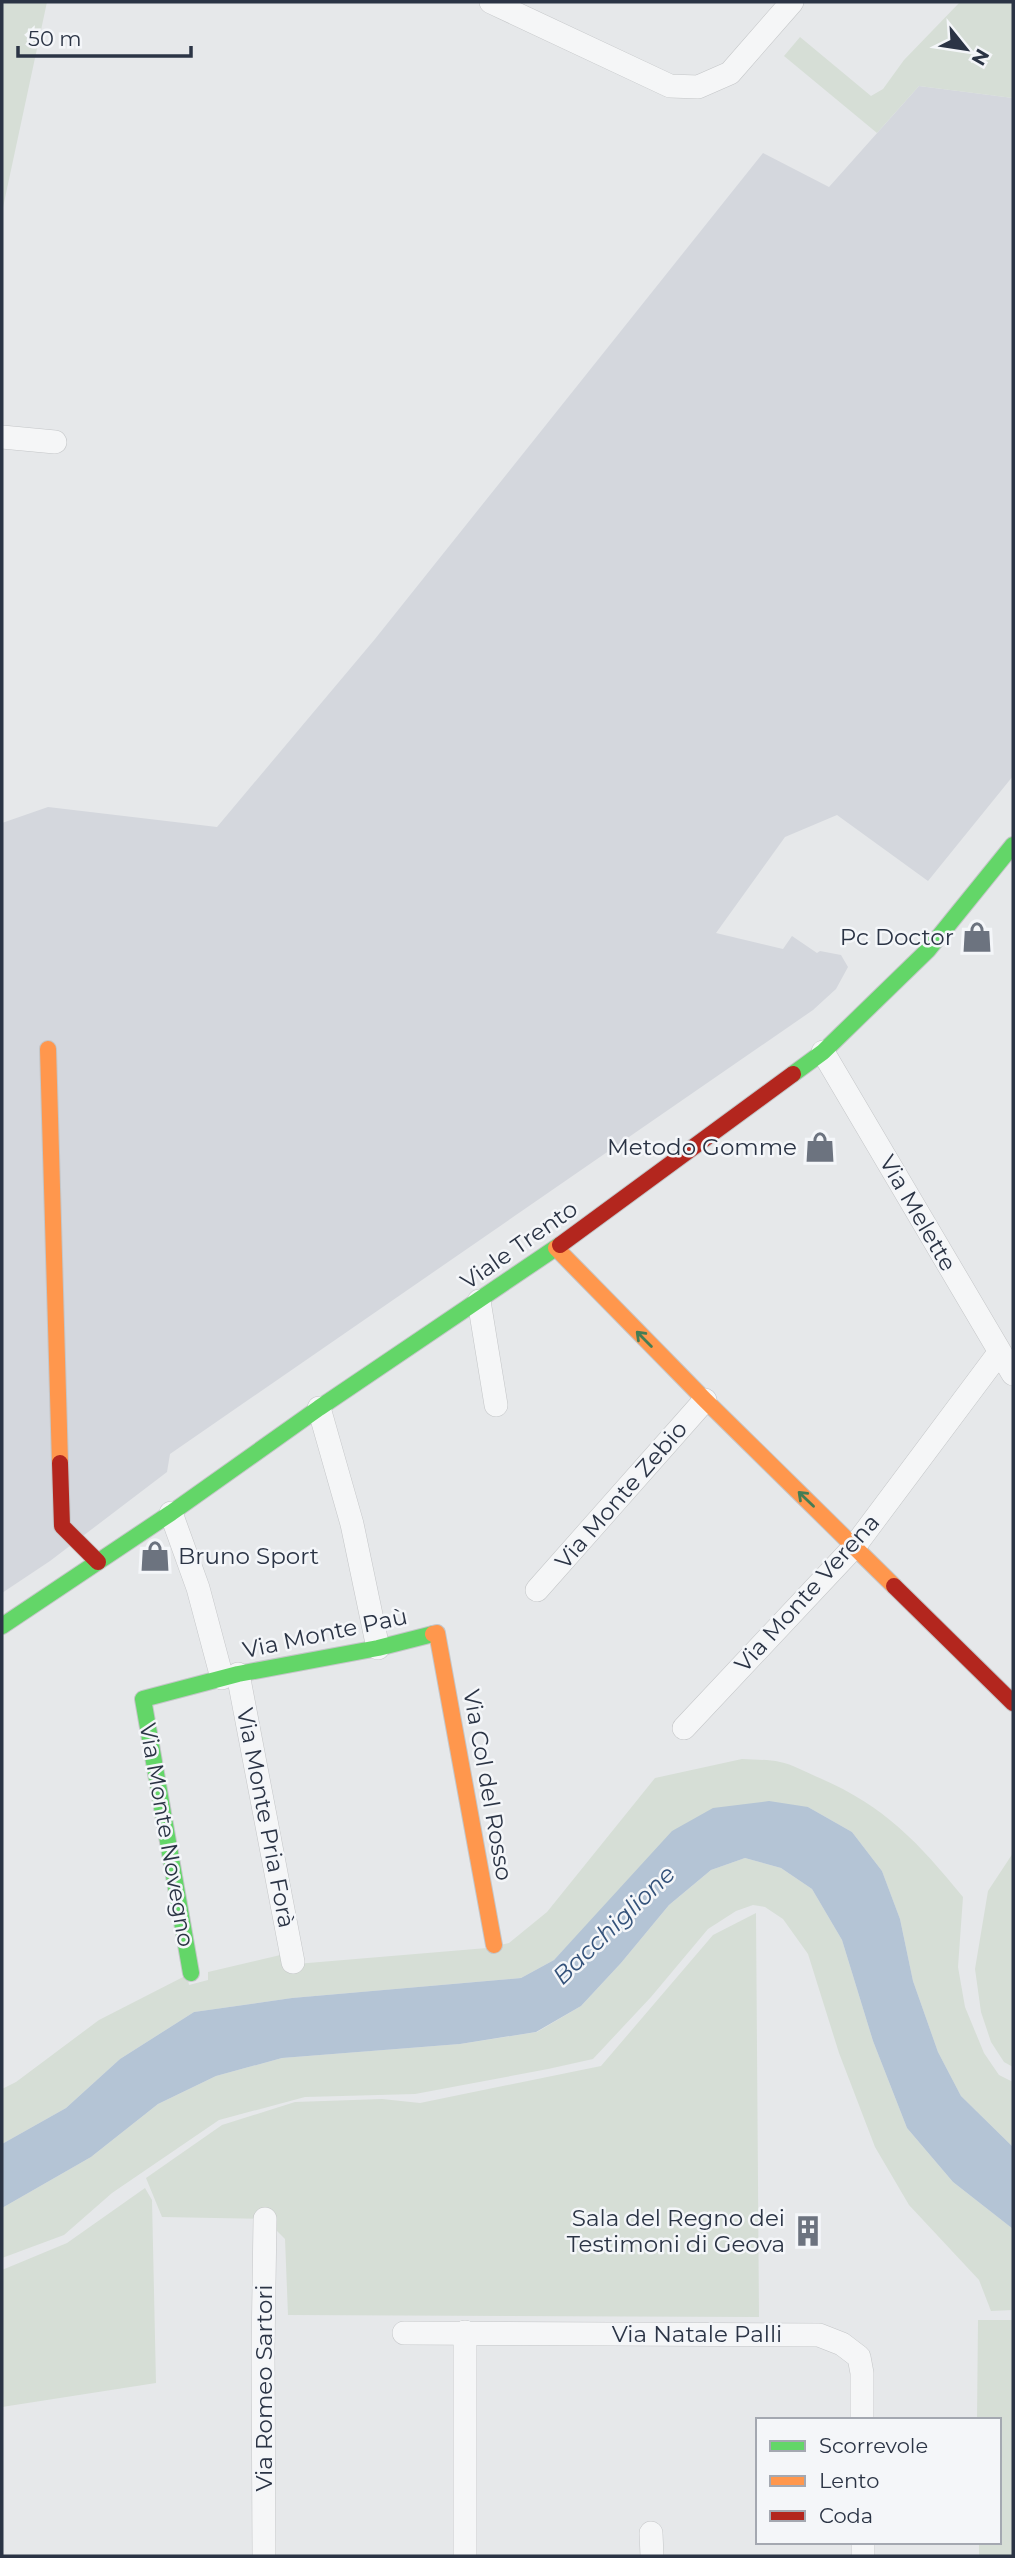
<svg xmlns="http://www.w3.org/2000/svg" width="1015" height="2558" font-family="Montserrat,sans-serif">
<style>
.built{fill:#d4d7dd}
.green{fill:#d6ded6}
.water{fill:#b4c4d5}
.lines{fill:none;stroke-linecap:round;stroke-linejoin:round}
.street-casing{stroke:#c4c6c8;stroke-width:24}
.fast-casing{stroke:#c4c6c8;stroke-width:18}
.slow-casing{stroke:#c4c6c8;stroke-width:18}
.jam-casing{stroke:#c4c6c8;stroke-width:18}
.street{stroke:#f5f6f7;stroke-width:23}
.fast{stroke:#63d668;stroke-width:16}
.slow{stroke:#ff974d;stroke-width:16}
.jam{stroke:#b3261e;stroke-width:16}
.oneway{stroke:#447d55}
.labels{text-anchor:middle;stroke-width:5;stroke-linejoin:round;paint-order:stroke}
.poi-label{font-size:23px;fill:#2b3445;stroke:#f4f6f9;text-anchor:end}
.street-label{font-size:23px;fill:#2b3445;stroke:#f4f6f9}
.water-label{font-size:24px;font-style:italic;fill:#34527a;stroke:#f4f6f9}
</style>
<rect width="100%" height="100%" fill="#e6e8ea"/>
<path class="built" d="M919,86l94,12v678l-85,105 -91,-66 -52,22 -69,96 67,16 9,-13 25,17 3,-2 21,4 7,12 -12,22 -23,21 -643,444 -3,18 -117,89 -48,32v-770l46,-16 169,20 158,-188 388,-486 66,34z"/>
<path class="green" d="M2,2h45l-45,210z
M960,2h53v96l-94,-12 -42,47 -93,-77 16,-19 71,59 12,-7 21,-29z
M742,1759c12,1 26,0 38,3 11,2 24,9 35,14 69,29 102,65 148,121l-5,70 7,40 19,46 15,22 14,7v65l-52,-51 -23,-44 -25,-71 -13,-62 -18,-48 -30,-39 -44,-25 -222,119 -32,34 -33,18 -229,20 -98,14 -74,47 -54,49 -64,36v-55l14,-7 83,-62 88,-45 2,10 19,-5v-8l85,-20 3,12 191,-16 22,-5 38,-31 108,-134z
M1013,1853v214l-9,-5 -13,-20 -10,-30 -6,-43 13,-78z
M745,1858l36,10 31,21 30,51 31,101 34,87 46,54 60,47v81l-22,1 -12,-31 -70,-75 -34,-58 -36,-94 -31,-99 -25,-35 -18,-12 -12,-2 -17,6 -28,18 -57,68 -58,62 -45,10 -133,25 -110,3 -86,23 -107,73 -48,42 -62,23v-50l89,-51 67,-53 58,-28 66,-18 178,-14 77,-12 44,-26 40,-43 48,-58 42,-35z
M756,1913l3,404 -471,-2 -3,-76 -20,-20 -103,-2 -16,-39 76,-53 73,-23 87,-3 38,4 181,-37 112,-131z
M145,2188l7,12 4,183 -154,24v-137l65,-27z
M978,2320h35v236h-34v-14h20v-122h-22z"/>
<path class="water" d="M769,1801l39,6 44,25 30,39 18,48 13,62 25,71 23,44 52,51v82l-60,-47 -46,-54 -34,-87 -31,-101 -30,-51 -31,-21 -36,-10 -34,12 -42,35 -48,58 -40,43 -45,26 -76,12 -178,14 -66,18 -58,28 -67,53 -89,51v-64l64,-36 54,-49 74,-47 98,-14 229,-20 33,-18 118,-129 41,-23z"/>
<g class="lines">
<defs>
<path id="street" d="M491,2l179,84 28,1 32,-14 62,-71
M2,437l53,5
M823,1052l190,322
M479,1301l17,104
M319,1408l33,116 26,124
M171,1513l27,75 24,90
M537,1590l168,-190
M238,1674l55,288
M684,1728l170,-181 145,-194
M465,2332v224
M404,2333l415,2 23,9 17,13 3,16v47
M651,2533l1,23
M863,2542v14
M264,2556l-1,-205 2,-132"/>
<path id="fast" d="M793,1074l30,-22 105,-102 85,-105
M2,1626l169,-113 148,-105 241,-163
M191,1973l-48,-274 95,-25 140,-26 55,-14"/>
<path id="slow" d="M48,1049l12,414
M556,1248l149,152 189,186
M433,1634l4,-1 57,312"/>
<path id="jam" d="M560,1245l233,-171
M60,1463l2,63 36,36
M894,1586l119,117"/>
</defs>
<use href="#street" class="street-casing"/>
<use href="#fast" class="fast-casing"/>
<use href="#slow" class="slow-casing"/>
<use href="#jam" class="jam-casing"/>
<use href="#street" class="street"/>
<use href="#fast" class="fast"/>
<use href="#slow" class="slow"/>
<use href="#jam" class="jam"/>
</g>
<defs><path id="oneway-shaft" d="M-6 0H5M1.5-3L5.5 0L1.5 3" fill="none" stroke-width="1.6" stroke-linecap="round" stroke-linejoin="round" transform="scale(1.75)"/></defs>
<g class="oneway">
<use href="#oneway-shaft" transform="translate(644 1339) rotate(-135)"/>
<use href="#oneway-shaft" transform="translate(806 1499) rotate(-136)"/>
</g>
<defs>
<symbol id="shop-bare" viewBox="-9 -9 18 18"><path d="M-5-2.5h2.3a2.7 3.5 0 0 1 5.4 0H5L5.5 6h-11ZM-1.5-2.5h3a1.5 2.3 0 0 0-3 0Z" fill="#6c737f" stroke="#f4f6f9" stroke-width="2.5" paint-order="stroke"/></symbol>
<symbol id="building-bare" viewBox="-9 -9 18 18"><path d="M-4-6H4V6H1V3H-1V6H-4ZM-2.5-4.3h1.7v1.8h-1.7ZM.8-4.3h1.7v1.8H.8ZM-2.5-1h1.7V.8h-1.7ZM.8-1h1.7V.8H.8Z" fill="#6c737f" stroke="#f4f6f9" stroke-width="2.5" paint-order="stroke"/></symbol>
</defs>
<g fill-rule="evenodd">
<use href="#shop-bare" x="955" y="915" width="44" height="44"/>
<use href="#shop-bare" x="798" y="1125" width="44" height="44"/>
<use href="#shop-bare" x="133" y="1534" width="44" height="44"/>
<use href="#building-bare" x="786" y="2209" width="44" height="44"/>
</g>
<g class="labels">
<g class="poi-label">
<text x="954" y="945">Pc Doctor</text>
<text x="797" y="1155">Metodo Gomme</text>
<text x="178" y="1564" text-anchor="start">Bruno Sport</text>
<text x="785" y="2226">Sala del Regno dei<tspan x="785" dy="26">Testimoni di Geova</tspan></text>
</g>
<g class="street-label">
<text transform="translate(918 1213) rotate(60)" y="8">Via Melette</text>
<text transform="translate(519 1245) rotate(-35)" y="8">Viale Trento</text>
<text transform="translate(621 1495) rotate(-49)" y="8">Via Monte Zebio</text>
<text transform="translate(807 1593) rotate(-48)" y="8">Via Monte Verena</text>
<text transform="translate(325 1633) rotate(-12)" y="8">Via Monte Paù</text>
<text transform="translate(488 1785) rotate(80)" y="8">Via Col del Rosso</text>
<text transform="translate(266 1818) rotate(79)" y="8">Via Monte Pria Forà</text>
<text transform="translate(167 1835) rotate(80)" y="8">Via Monte Novegno</text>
<text x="697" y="2342">Via Natale Palli</text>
<text transform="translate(264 2388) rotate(-90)" y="8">Via Romeo Sartori</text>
</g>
<g class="water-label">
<text transform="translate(614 1925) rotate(-44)" y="8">Bacchiglione</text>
</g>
</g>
<rect width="1015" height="2558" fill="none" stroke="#2b3445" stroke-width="7"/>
<rect x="756" y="2418" width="245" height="126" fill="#f4f6f9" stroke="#a4a8b1" stroke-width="2"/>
<rect x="770" y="2441" width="35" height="10" fill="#63d668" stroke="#a4a8b1" stroke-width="2"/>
<text x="819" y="2453" font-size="21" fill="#2b3445">Scorrevole</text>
<rect x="770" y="2476" width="35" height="10" fill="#ff974d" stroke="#a4a8b1" stroke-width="2"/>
<text x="819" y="2488" font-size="21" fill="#2b3445">Lento</text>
<rect x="770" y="2511" width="35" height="10" fill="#b3261e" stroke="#a4a8b1" stroke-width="2"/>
<text x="819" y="2523" font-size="21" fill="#2b3445">Coda</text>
<g transform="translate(966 49) rotate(120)" stroke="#f4f6f9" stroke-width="5" paint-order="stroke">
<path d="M0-5L12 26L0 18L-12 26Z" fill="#2b3445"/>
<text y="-10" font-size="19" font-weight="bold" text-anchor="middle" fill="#2b3445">N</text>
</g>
<path d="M18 46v10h173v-10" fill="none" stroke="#2b3445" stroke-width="3.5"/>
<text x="28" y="46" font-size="21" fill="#2b3445" stroke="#f4f6f9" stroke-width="5" paint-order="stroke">50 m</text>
</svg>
